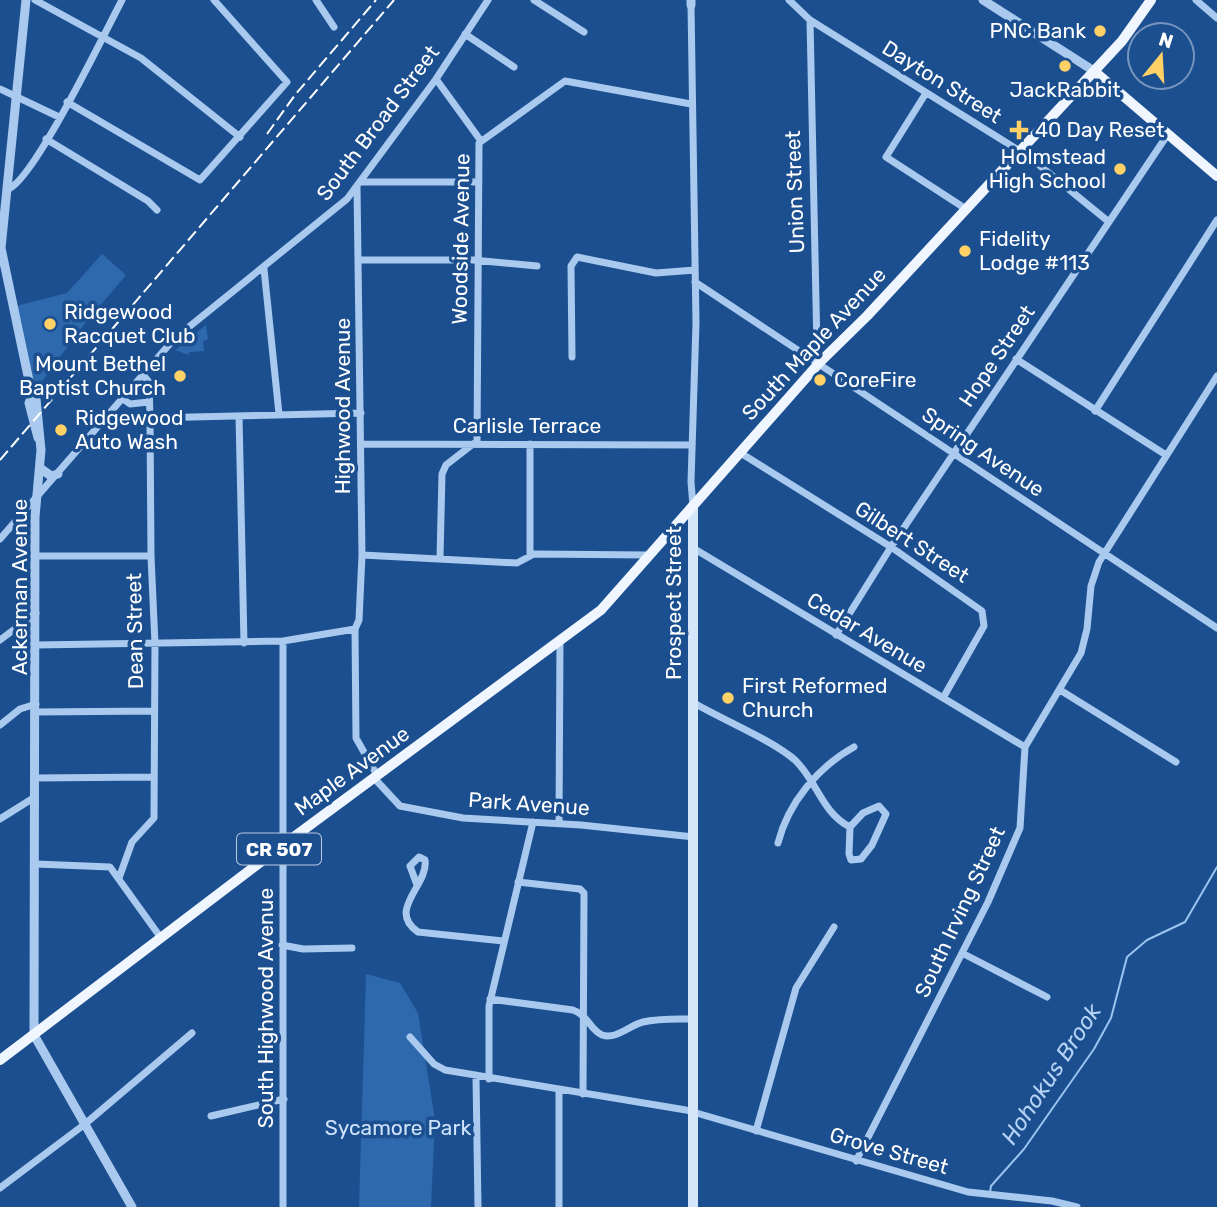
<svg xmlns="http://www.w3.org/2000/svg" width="1217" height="1207" font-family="Rubik,sans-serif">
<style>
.green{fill:#2e69ad}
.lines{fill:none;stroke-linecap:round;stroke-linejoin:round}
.stream{stroke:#9cc4f0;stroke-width:2}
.minor{stroke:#a9c9ee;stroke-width:7}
.tertiary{stroke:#a9c9ee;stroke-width:9}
.secondary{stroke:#d6e6fa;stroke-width:10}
.primary{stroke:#f0f6ff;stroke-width:10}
.rail{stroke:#fff;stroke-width:2;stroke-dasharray:12 5;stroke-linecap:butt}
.poi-dot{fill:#ffd166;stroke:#1b4f8f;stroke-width:2.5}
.labels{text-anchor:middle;stroke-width:7;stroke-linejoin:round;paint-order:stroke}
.shield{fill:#1b4f8f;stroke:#bbcadd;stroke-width:2}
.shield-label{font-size:19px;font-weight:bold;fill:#fff}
.poi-label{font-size:21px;fill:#fff;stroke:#1b4f8f;text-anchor:start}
.street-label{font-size:21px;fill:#fff;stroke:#1b4f8f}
.park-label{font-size:21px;fill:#cfe3fa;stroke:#1b4f8f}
.water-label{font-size:23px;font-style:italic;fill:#b5d3f5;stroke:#1b4f8f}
</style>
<rect width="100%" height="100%" fill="#1b4f8f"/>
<path class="green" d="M102,254l24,21 -43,51 -51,69 -20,-88 55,-14z
M206,325l2,14 -5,2 1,10 -15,1v3l-14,-5z
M366,974l34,9 18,30 17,107 -4,87h-72z"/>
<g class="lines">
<path class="stream" d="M990,1192l1,-6 33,-37 70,-100 17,-31 16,-61 20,-17 38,-18 32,-55"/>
<path class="minor" d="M35,0l106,58 99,79
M316,0l18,27
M534,0l50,32
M789,0l21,20 218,136 81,66
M1196,0l21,18
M691,5l5,318 -5,159 2,24
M810,20l7,329 3,13
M465,34l49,33
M436,79l45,62
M0,89l59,28
M926,93l-40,64 80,52
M67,102l133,78 87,-98 -73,-82
M46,139l102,62 9,9
M360,182h119
M8,189c26,-9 97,-157 114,-189
M360,260h113l64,6
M264,269l15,145
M695,282l522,346
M572,357l-1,-91 6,-9 79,16 39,-3
M1016,359l150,96
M123,399l7,5 19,-2
M1095,411l122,-191
M239,416l5,227
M150,418l211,-5
M477,443l2,-300 86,-62 126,23
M361,444l331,1
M530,444v111
M739,452l152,95 91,64 2,15 -41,72
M0,539l174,-200 173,-140 89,-120 52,-79
M693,548l332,199
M362,555l155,8 17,-9 115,1
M35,556h116
M440,558l2,-84 4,-9 27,-21
M355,629l1,109 21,37
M836,635l55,-88 277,-413
M0,640l36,-27
M283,641v566
M36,645l247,-4 72,-12 4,-9 3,-65 -5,-368
M1060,690l116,72
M694,703c29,17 78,37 101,57 22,21 27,53 55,67
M37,712l117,-1
M0,725l20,-16 16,-5
M35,778l119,-1
M374,778l26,28 63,12 118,7 113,12
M879,806l7,8 -14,31 -11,14 -10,1 -2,-6 1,-27 13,-14z
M0,819l35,-22
M559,823l1,-182
M778,843c10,-40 40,-76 76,-96
M36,864l74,3 51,71
M119,878l13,-36 22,-24 1,-174 -4,-88 -1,-138 -1,-36 -6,-7
M518,882l62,7 4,4 -1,201
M417,885l-7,-19 9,-9 6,3c4,25 -39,50 -7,72l85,9
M282,945l21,4 49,-1
M962,953l85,44
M490,999l83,11c15,5 17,20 29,25 14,5 28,-10 41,-13 16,-4 34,-3 50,-3
M410,1037l24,27 11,6 241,40 282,82 84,9 25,6
M476,1077l2,130
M489,1079v-73l44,-184
M559,1090v117
M211,1116l73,-17
M756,1131l40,-143 38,-61
M856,1161l132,-259 32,-74 5,-81 56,-94 6,-24 4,-43 8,-24 118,-186
M0,1188l85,-64 107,-91"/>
<path class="tertiary" d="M26,0l-25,248 31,147 4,4 5,51 -6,67 -1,518 98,172
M983,0l111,71
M691,5v-5
M32,395l-3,8 9,35
M40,468l11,8 7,-2"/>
<path class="secondary" d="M693,506v701"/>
<path class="primary" d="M1094,71l123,105
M0,1060l283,-215 318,-235 219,-248 47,-46 255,-275 29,-41"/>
<path class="rail" d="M267,134l28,-39 81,-95
M0,460l394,-460"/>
</g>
<g class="poi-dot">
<circle cx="1100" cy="31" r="7"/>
<circle cx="1065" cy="66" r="7"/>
<path d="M1015.5 119.5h7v7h7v7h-7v7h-7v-7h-7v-7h7z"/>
<circle cx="1120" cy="169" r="7"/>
<circle cx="965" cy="251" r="7"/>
<circle cx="50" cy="324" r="7"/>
<circle cx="180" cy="376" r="7"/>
<circle cx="820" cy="380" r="7"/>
<circle cx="61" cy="430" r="7"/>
<circle cx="728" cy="698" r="7"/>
</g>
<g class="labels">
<rect class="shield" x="237" y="833.5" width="84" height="31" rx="5"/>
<g class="shield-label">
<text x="279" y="856">CR 507</text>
</g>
<g class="poi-label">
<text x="1086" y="38" text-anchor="end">PNC Bank</text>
<text x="1065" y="97" text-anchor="middle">JackRabbit</text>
<text x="1035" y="137">40 Day Reset</text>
<text x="1106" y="164" text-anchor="end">Holmstead<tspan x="1106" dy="24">High School</tspan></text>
<text x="979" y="246">Fidelity<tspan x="979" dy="24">Lodge #113</tspan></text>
<text x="64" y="319">Ridgewood<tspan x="64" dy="24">Racquet Club</tspan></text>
<text x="166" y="371" text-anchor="end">Mount Bethel<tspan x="166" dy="24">Baptist Church</tspan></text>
<text x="834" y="387">CoreFire</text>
<text x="75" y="425">Ridgewood<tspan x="75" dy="24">Auto Wash</tspan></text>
<text x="742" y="693">First Reformed<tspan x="742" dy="24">Church</tspan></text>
</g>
<g class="street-label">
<text transform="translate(942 82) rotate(32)" y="7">Dayton Street</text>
<text transform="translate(378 123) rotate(-53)" y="7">South Broad Street</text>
<text transform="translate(795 192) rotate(-92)" y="7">Union Street</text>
<text transform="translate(461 239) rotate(-89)" y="7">Woodside Avenue</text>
<text transform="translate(814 344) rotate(-47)" y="7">South Maple Avenue</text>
<text transform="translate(997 356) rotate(-56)" y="7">Hope Street</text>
<text transform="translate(343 406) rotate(-90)" y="7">Highwood Avenue</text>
<text x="527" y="433">Carlisle Terrace</text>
<text transform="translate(983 452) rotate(34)" y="7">Spring Avenue</text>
<text transform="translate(912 542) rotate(33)" y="7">Gilbert Street</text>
<text transform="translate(20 587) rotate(-90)" y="7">Ackerman Avenue</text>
<text transform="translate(674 603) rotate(-90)" y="7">Prospect Street</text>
<text transform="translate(135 631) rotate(-91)" y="7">Dean Street</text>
<text transform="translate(867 633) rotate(31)" y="7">Cedar Avenue</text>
<text transform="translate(352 771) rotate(-36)" y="7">Maple Avenue</text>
<text transform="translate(529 804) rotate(4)" y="7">Park Avenue</text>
<text transform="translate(960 912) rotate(-65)" y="7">South Irving Street</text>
<text transform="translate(266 1008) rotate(-90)" y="7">South Highwood Avenue</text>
<text transform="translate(889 1151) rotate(16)" y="7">Grove Street</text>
</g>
<g class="park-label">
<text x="398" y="1135">Sycamore Park</text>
</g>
<g class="water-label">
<text transform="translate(1051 1074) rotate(-57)" y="8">Hohokus Brook</text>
</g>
</g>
<g transform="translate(1161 56) rotate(18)"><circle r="33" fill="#1b4f8f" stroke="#7695bc" stroke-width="2"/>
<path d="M0-5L12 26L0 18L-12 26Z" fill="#ffd166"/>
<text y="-10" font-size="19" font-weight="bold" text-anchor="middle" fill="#ffffff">N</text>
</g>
</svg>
